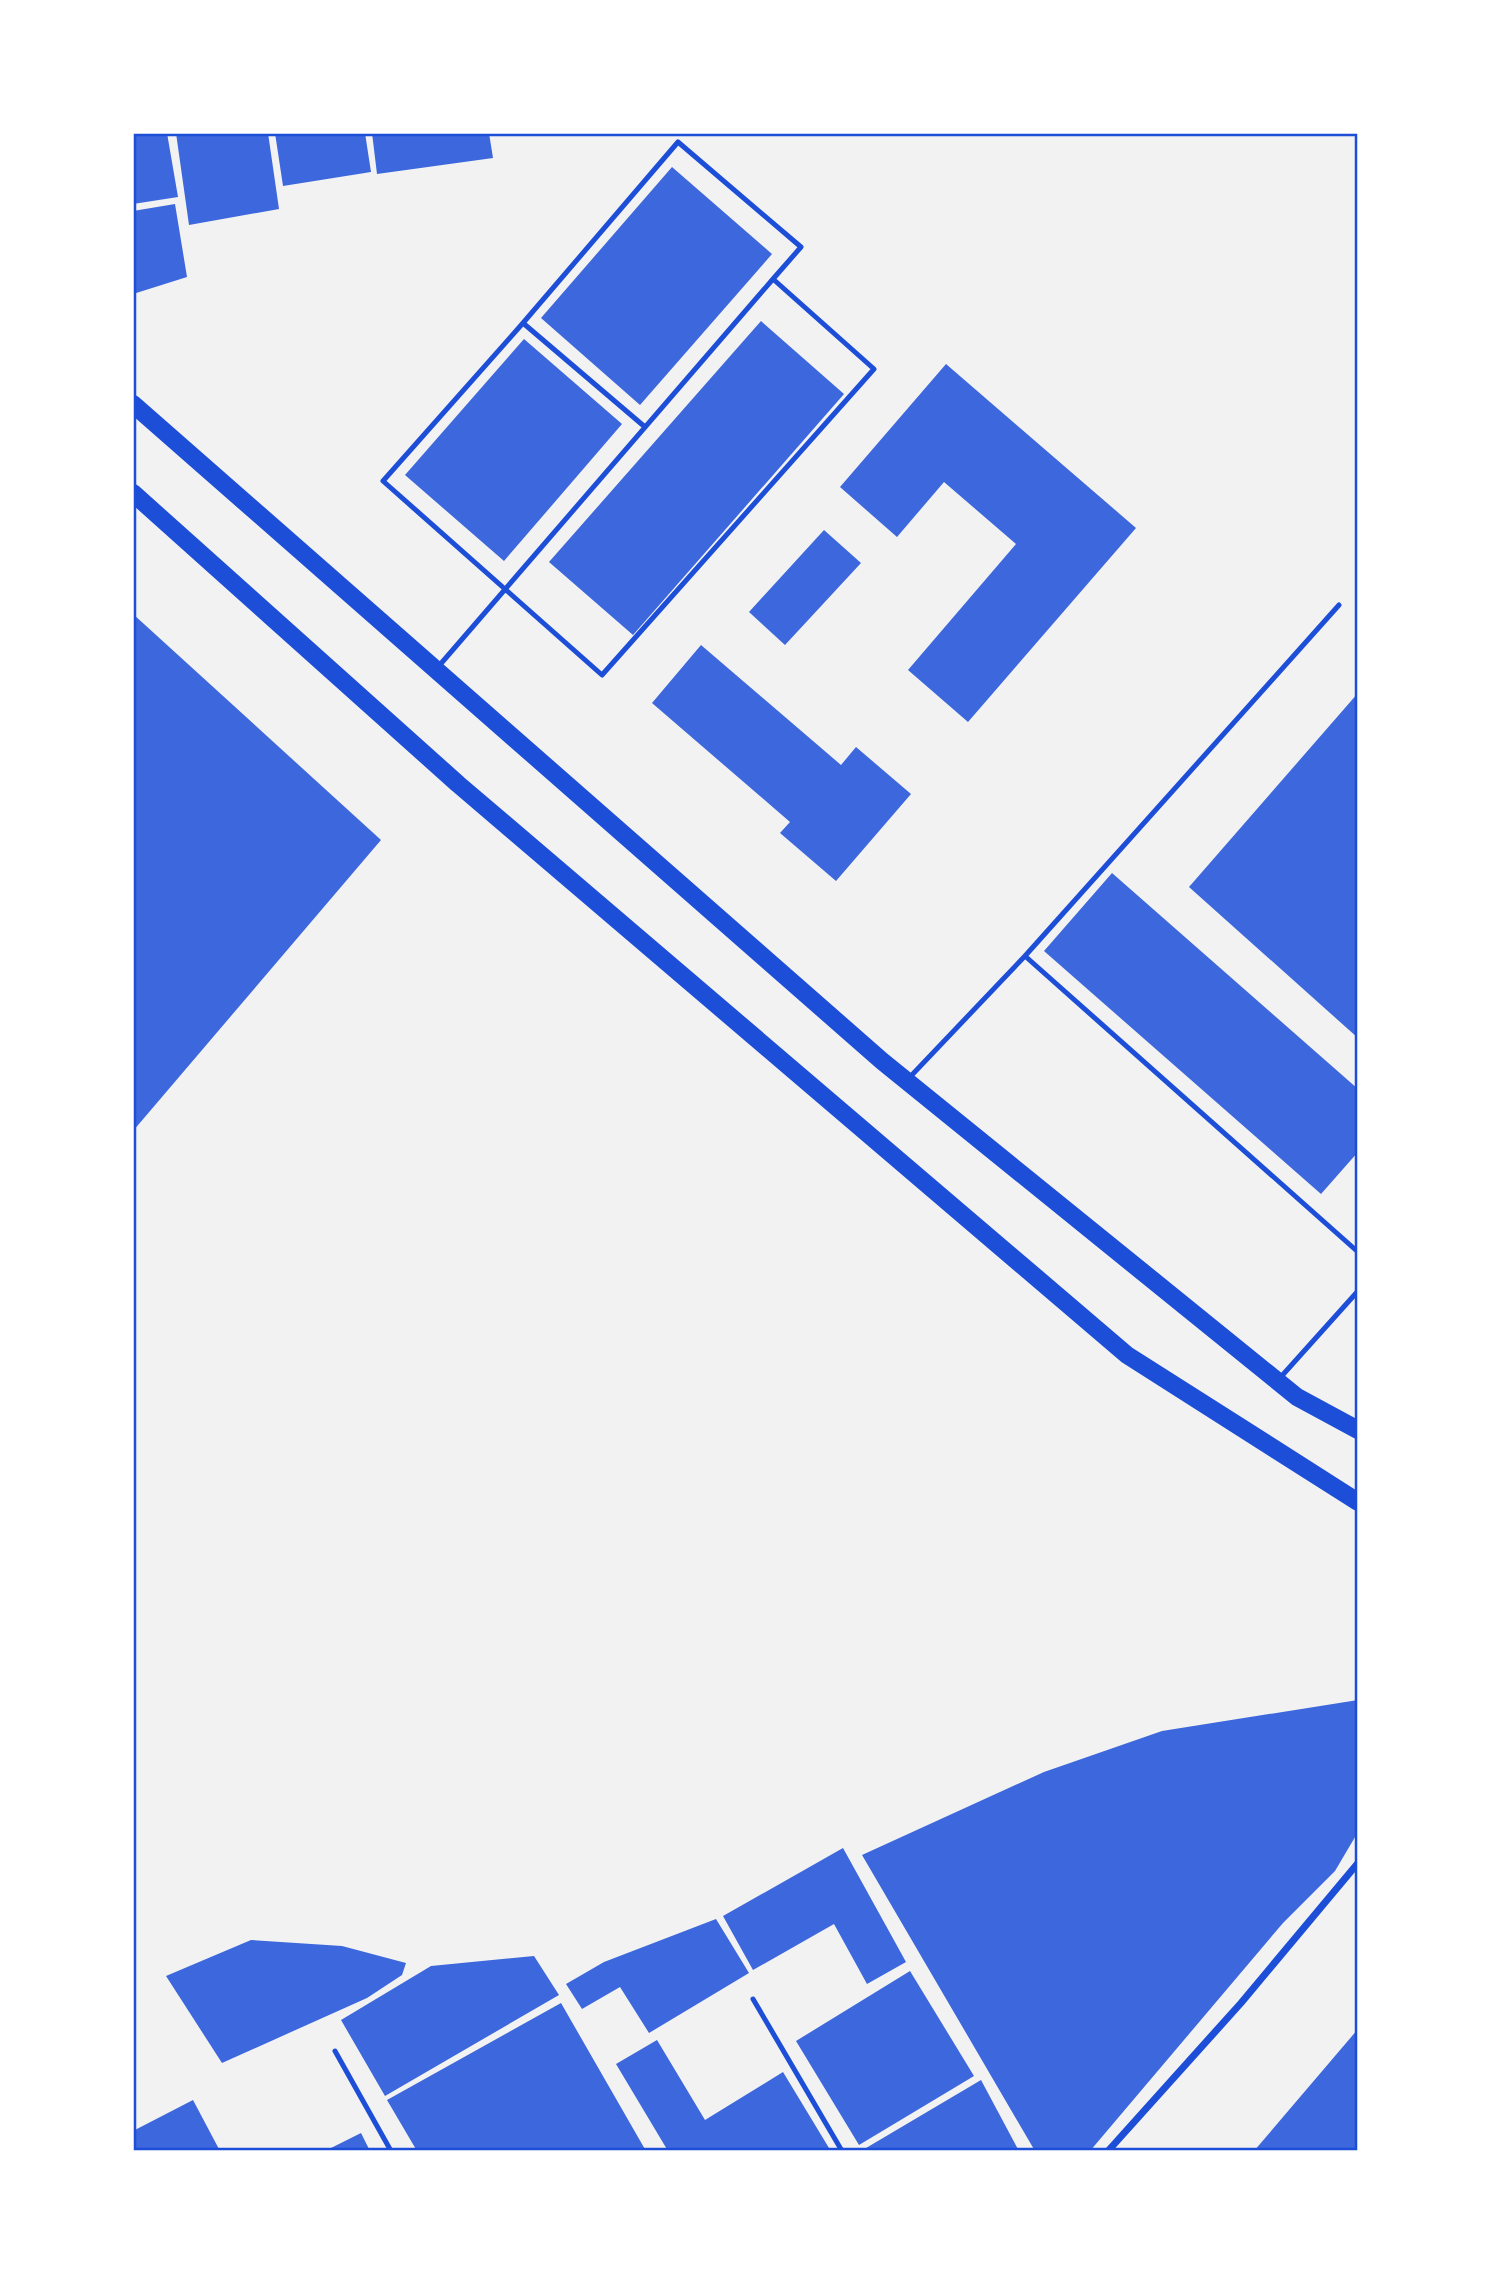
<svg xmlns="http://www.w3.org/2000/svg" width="1491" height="2284" font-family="Inter,sans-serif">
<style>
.building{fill:#3d67dc}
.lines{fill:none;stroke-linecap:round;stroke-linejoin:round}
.service{stroke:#1d4ed8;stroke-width:5}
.minor{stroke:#1d4ed8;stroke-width:7}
.primary{stroke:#1d4ed8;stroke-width:18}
.neatline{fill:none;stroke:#1d4ed8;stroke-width:2.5}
</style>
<rect width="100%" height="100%" fill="#f2f2f2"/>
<path class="building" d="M133,133h34l11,64 -45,7z
M176,133h92l11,76 -90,16z
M275,133h90l6,39 -88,14z
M372,133h117l4,25 -116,16z
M672,167l100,87 -132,151 -99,-87z
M175,204l12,73 -54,17v-83z
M761,321l83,73 -211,241 -84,-73z
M524,339l98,85 -118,137 -99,-86z
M946,364l190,164 -168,194 -60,-52 108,-126 -72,-62 -47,55 -57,-50z
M824,530l37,33 -76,82 -36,-33z
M133,614l248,226 -248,291z
M701,645l140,120 15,-18 55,47 -75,87 -56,-48 10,-11 -138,-119z
M1358,693v345l-169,-151z
M1112,873l246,216v63l-37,42 -277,-243z
M1358,1700v132l-23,39 -52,52 -193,228h-55l-173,-296 182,-83 118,-41z
M843,1848l63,114 -39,22 -33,-60 -81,46 -30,-54z
M716,1919l33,54 -100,60 -29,-46 -38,22 -16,-25 38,-22z
M251,1940l91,6 64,17 -4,12 -35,23 -145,65 -56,-87z
M534,1956l25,39 -174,101 -44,-76 90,-54z
M910,1971l64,105 -115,69 -63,-104z
M561,2003l85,148h-229l-30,-51z
M1358,2029v122h-104z
M657,2040l48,80 78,-48 46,76 -5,3h-156l-52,-87z
M981,2080l38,71h-158z
M193,2100l27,51h-87v-20z
M361,2133l9,18h-45z"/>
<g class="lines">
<path class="service" d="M523,323l-140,158 219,194 272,-306 -101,-90
M1339,605l-314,351 333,296
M438,667l335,-388 28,-32 -123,-105 -155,181 122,104
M909,1078l116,-122
M1279,1379l79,-88
M753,1999l89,152
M335,2051l56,100"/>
<path class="minor" d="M1108,2151l133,-148 117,-140"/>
<path class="primary" d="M133,404l749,657 415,336 61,33
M133,493l325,291 669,571 231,147"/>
</g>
<rect width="1491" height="2284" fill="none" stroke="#ffffff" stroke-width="270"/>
<rect x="135" y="135" width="1221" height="2014" class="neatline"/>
</svg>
